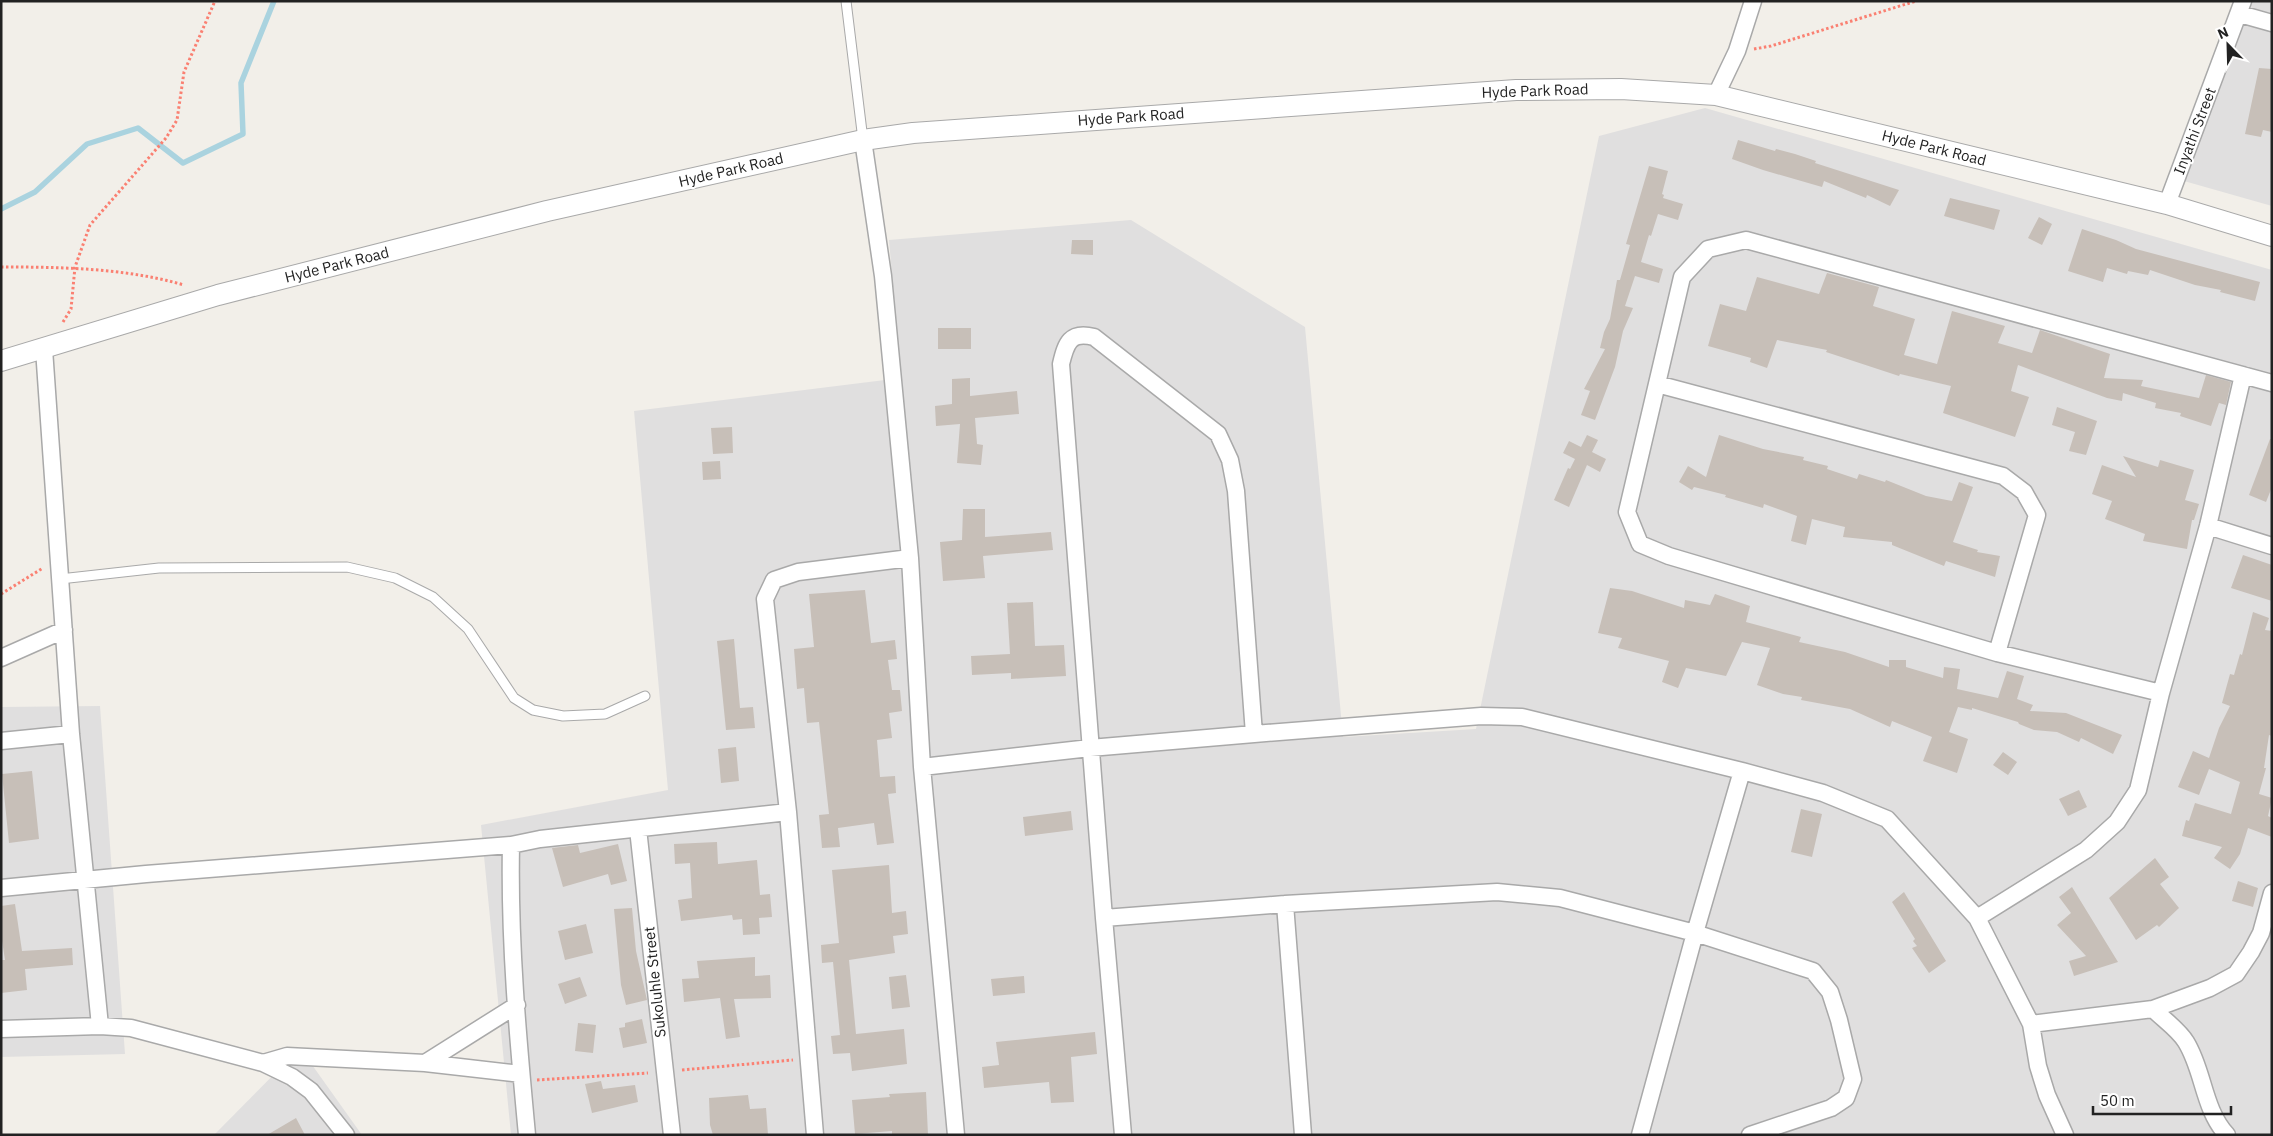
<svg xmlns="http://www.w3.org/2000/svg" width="2273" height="1136" font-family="'IBM Plex Sans',sans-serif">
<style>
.residential{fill:#e0dfdf}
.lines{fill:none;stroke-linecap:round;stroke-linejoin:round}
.stream{stroke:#aad3df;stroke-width:5.5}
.building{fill:#c7bfb8}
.service-casing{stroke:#a9a9a9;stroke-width:11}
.minor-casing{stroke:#a9a9a9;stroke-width:19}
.tertiary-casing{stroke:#a9a9a9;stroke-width:22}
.path{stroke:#fa8072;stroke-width:3;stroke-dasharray:2.5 2.5;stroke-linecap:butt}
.service{stroke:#fff;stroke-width:9}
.minor{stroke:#fff;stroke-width:16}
.tertiary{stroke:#fff;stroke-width:20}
.labels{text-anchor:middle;stroke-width:4;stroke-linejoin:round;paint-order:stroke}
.street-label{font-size:15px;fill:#222;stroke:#fff}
</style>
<rect width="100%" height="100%" fill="#f2efe9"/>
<path class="residential" d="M2250,1h22v205l-88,-25 60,-158z
M1705,108l567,162v865h-1761l-30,-310 187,-35 -34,-379 267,-33 -12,-138 242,-20 174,107 38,410 133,-8 123,-593z
M100,706l25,348 -124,3v-350z
M300,1048l62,87h-148z"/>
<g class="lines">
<path class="stream" d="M1,209l34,-17 52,-48 51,-16 45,35 60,-29 -2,-51 33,-82"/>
</g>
<path class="building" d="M2259,68l13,1v63l-9,-2 -2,7 -16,-3z
M1738,140l37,11 1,-2 19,5 21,7 -1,2 84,27 -9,16 -23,-11 -1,3 -42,-17 -2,6 -59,-17 -31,-11z
M1649,166l19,5 -6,23 2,1 -1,3 20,6 -5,16 -20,-6 -7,22 -2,-1 -8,27 22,7 -4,14 -24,-7 -10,30 8,2 -10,23 -8,36 -20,53 -14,-5 9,-24 -6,-2 21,-40 -5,-1 4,-16 6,-13 7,-39h3l10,-35 -4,-1z
M1950,198l50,12 -6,20 -50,-14z
M2039,217l13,7 -10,21 -14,-7z
M2082,229l34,11 20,9 124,33 -5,19 -35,-9 1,-2 -26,-5 -45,-15 -2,5 -20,-4 -1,3 -20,-6 -4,14 -35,-11z
M1072,240h21v15l-22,-1z
M1827,273l52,14 -6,19 42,13 -11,36 33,9 15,-53 53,15 -7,17 34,10 8,-23 70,24 -6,24 39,2 -2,6 58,12 7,-23 25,7 -5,23 -7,-2 -8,23 -31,-10 1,-3 -26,-5 1,-5 -33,-10 -1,8 -15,-3 -89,-33 -7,26 18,6 -14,40 -72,-24 8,-27 -51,-12 -1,2 -73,-24 1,-2 -50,-10 -10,28 -17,-6 1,-4 -43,-12 12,-42 26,7 11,-34 62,17z
M938,328h33v21h-33z
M970,378v18l47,-5 2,23 -44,4 2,26 6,1 -2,20 -24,-2 3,-39 -24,2 -1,-20 17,-2v-25z
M2057,407l40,14 -11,34 -17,-4 6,-19 -23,-7z
M732,427l1,26 -20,1 -2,-26z
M1587,435l11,5 -6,12 14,7 -6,13 -13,-7 -18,42 -15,-7 14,-32 2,1 5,-10 -12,-6 6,-12 12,6z
M1719,435l44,14 41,8 -1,3 25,6 -1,3 30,10 2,-5 26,8 1,-2 40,16 26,5 7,-19 14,5 -20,55 25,8 -1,2 23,4 -5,21 -49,-16 -2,5 -52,-21v-3l-49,-5 2,-10 -33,-8 -6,26 -15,-4 6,-25 -33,-12 -1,4 -38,-11 1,-2 -32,-8 -2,3 -13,-8 9,-16 18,11z
M2270,439h2v48l-6,15 -17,-7z
M2123,456l35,11 2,-7 34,10 -9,30 14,4 -5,16h-2l-5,29 -44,-8 2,-7 -40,-15 7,-18 -20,-7 10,-29 34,12z
M720,461l1,18 -18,1 -1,-18z
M963,509h22v28l66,-5 2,18 -70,6 2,22 -42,3 -3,-39 22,-2z
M2243,555l29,10v36l-41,-13z
M1610,588l22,3 52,17 1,-8 25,5 5,-11 35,12 -4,16 55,15 -2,5 46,10 44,15v-7h17v7l37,11 1,-11 16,2 -3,20 41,9 9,-27 17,5 -7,23 16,6 -3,6 36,2 56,22 -9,19 -32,-16 -2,4 -22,-10 -23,-2 -15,-6 -1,-2 -46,-14v2l-14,-3 -9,25 19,7 -11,34 -34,-12 9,-24 -40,-16 -2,6 -40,-18 -49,-9 1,-3 -19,-3 -26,-9 13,-37 -28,-6 -16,34 -40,-8 -8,20 -16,-6 7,-21 -51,-13 4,-10 -24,-5z
M865,590l6,53 24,-3 2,19 -9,1 4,30h8l2,21 -13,2 3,25 -15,2 3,37 15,-1 1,17 -8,1 6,49 -17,2 -3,-22 -36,5 2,19 -18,1 -3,-33 10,-1 -10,-92 -12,1 -3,-35 -7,1 -3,-40 20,-2 -5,-53z
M1033,602l2,44 29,-1 2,31 -55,3v-6l-39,2 -1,-19 39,-2 -3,-51z
M2253,612l16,6 -4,12 7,1v105l-3,-1 -5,33h2l-7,26 13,4 -4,18 4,2v19l-24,-9 -8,26 -10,15 -16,-11 8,-11 -40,-11 4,-16 3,1 6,-18 36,11 9,-32 -31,-13 -10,26 -21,-8 15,-36 16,7 10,-30 11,-22 -8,-3 8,-29 4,1 6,-21 2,1z
M734,639l6,69 13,-1 2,21 -29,2 -9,-89z
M736,747l3,34 -18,2 -3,-34z
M2003,752l14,10 -9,13 -15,-10z
M32,771l7,68 -30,4 -7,-69z
M2079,790l8,17 -19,9 -9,-17z
M1801,809l21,5 -10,43 -21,-5z
M1071,811l2,19 -48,6 -2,-19z
M717,842l1,22 39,-4 3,35 10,-1 2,23 -13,1 1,16 -17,1 -1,-16 -9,1 -1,-5 -51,6 -3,-21 14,-2 -2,-35 -15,1 -1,-20z
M618,844l9,37 -16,4 -3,-11 -45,13 -11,-39 26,-3 2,8z
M2155,858l14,19 -9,7 19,24 -20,19 -2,-2 -21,15 -27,-42z
M889,865l3,48 14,-2 2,23 -15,2 2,17 -46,7 7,74 48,-5 3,35 -55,7 -2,-18 -17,1 -2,-18 9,-1 -7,-73 -11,1 -1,-18 18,-2 -7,-73z
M2238,881l20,7 -5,19 -21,-6z
M2072,887l46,75 -44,14 -5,-15 17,-5 -29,-31 14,-12 -12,-16z
M1904,892l42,69 -17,12 -17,-25 5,-2 -4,-5 2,-2 -23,-37z
M15,904l7,47 50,-3 1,17 -48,4 2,21 -26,3v-33h4l-4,-26v-28z
M632,908l4,43 11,49 -21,5 -5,-20 -7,-76z
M586,924l7,29 -28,7 -7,-29z
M755,957v19l15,-1 1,23 -37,1 6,38 -14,2 -6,-41 -36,4 -2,-23 17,-1 -2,-17z
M906,975l4,32 -18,2 -3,-32z
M1024,976l1,17 -32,3 -2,-17z
M580,977l7,19 -22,8 -7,-20z
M642,1019l5,24 -24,5 -4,-20 6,-1v-4z
M578,1023l18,2 -3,28 -18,-2z
M1095,1032l2,22 -26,3 3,45 -23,1 -2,-21 -65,6 -2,-21 17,-2 -3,-23z
M601,1081l2,8 32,-4 3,17 -46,11 -7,-29z
M926,1092l2,43h-36v-4l-37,3 -3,-34 38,-3 -1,-3z
M748,1095l2,14 16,-1 2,27h-55l-3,-10 -1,-27z
M296,1118l9,17h-38z"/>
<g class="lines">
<defs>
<path id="service" d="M846,1l17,139
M60,579l99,-11 188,-1 48,11 38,19 35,32 46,69 19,12 30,6 42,-2 40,-18"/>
<path id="minor" d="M2240,14l32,9
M1716,95l21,-44 16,-50
M863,140l20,136 27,282 12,209 34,368
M2167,204l76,-203
M44,349l27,385 29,292
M1657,384l346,92 21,16 13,23 -40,138
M2208,526l64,20
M1,658l63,-28
M2161,693l-164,-40 -328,-97 -29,-12 -13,-32 55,-235 26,-28 38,-9 526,143
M1,741l70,-7
M922,767l168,-19 164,-14 227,-18 41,1 220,54 81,22 64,26 90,99 54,106 7,42 9,29 18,40
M638,829l34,306
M1,888l145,-14 365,-29
M1285,904l18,231
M1104,918l181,-14 212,-12 63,6 135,35 118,38 17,21 9,28 14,59 -7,19 -15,10 -81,27
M1977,918l109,-68 31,-28 21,-32 23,-97 47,-167 35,-151
M2153,1009c10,10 26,21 33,33 18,29 17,67 41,93
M2031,1024l122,-15 57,-21 26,-14 15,-22 10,-19 11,-40
M1,1029l99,-3 31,2 132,35 29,14 19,14 35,44
M263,1063l24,-7 138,7 96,11
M425,1063l92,-58
M527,1135c-9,-96 -18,-194 -16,-290l29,-6 248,-27
M815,1135l-27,-323 -23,-213 9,-19 24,-8 112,-14
M1123,1135l-19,-217 -43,-554c5,-21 9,-33 33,-27l124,97 12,26 6,31 18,243
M1640,1135l55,-202 47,-162"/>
<path id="tertiary" d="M1,361l217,-66 329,-84 316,-71 50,-7 603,-43 105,-1 95,6 451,109 105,32"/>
</defs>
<use href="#service" class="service-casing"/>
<use href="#minor" class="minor-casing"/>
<use href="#tertiary" class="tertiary-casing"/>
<path class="path" d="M1754,49l17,-3 145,-45
M1,267c61,0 124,1 183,18
M63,322l8,-13 4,-42 15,-42 76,-87 11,-18 7,-48 31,-71
M1,594l42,-26
M682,1070l111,-10
M537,1080l111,-7"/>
<use href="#service" class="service"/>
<use href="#minor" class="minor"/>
<use href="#tertiary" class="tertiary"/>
</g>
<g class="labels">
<g class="street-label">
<text transform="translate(1535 91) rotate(-2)" y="5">Hyde Park Road</text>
<text transform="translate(1131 117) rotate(-4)" y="5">Hyde Park Road</text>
<text transform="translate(2195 131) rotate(-69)" y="5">Inyathi Street</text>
<text transform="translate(1934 148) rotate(14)" y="5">Hyde Park Road</text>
<text transform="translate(731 170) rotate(-13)" y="5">Hyde Park Road</text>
<text transform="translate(337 265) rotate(-14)" y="5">Hyde Park Road</text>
<text transform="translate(655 982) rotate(-96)" y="5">Sukoluhle Street</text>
</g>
</g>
<rect width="2273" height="1136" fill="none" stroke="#222222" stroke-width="5"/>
<g transform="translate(2228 45) rotate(337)" stroke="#ffffff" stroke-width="4" paint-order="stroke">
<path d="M0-4L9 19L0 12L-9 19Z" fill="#222222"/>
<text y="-8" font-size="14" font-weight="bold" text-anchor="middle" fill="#222222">N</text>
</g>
<path d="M2093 1106v8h138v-8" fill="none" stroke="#222222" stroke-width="2.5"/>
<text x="2100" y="1106" font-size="15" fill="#222222" stroke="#ffffff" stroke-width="4" paint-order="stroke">50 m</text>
</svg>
